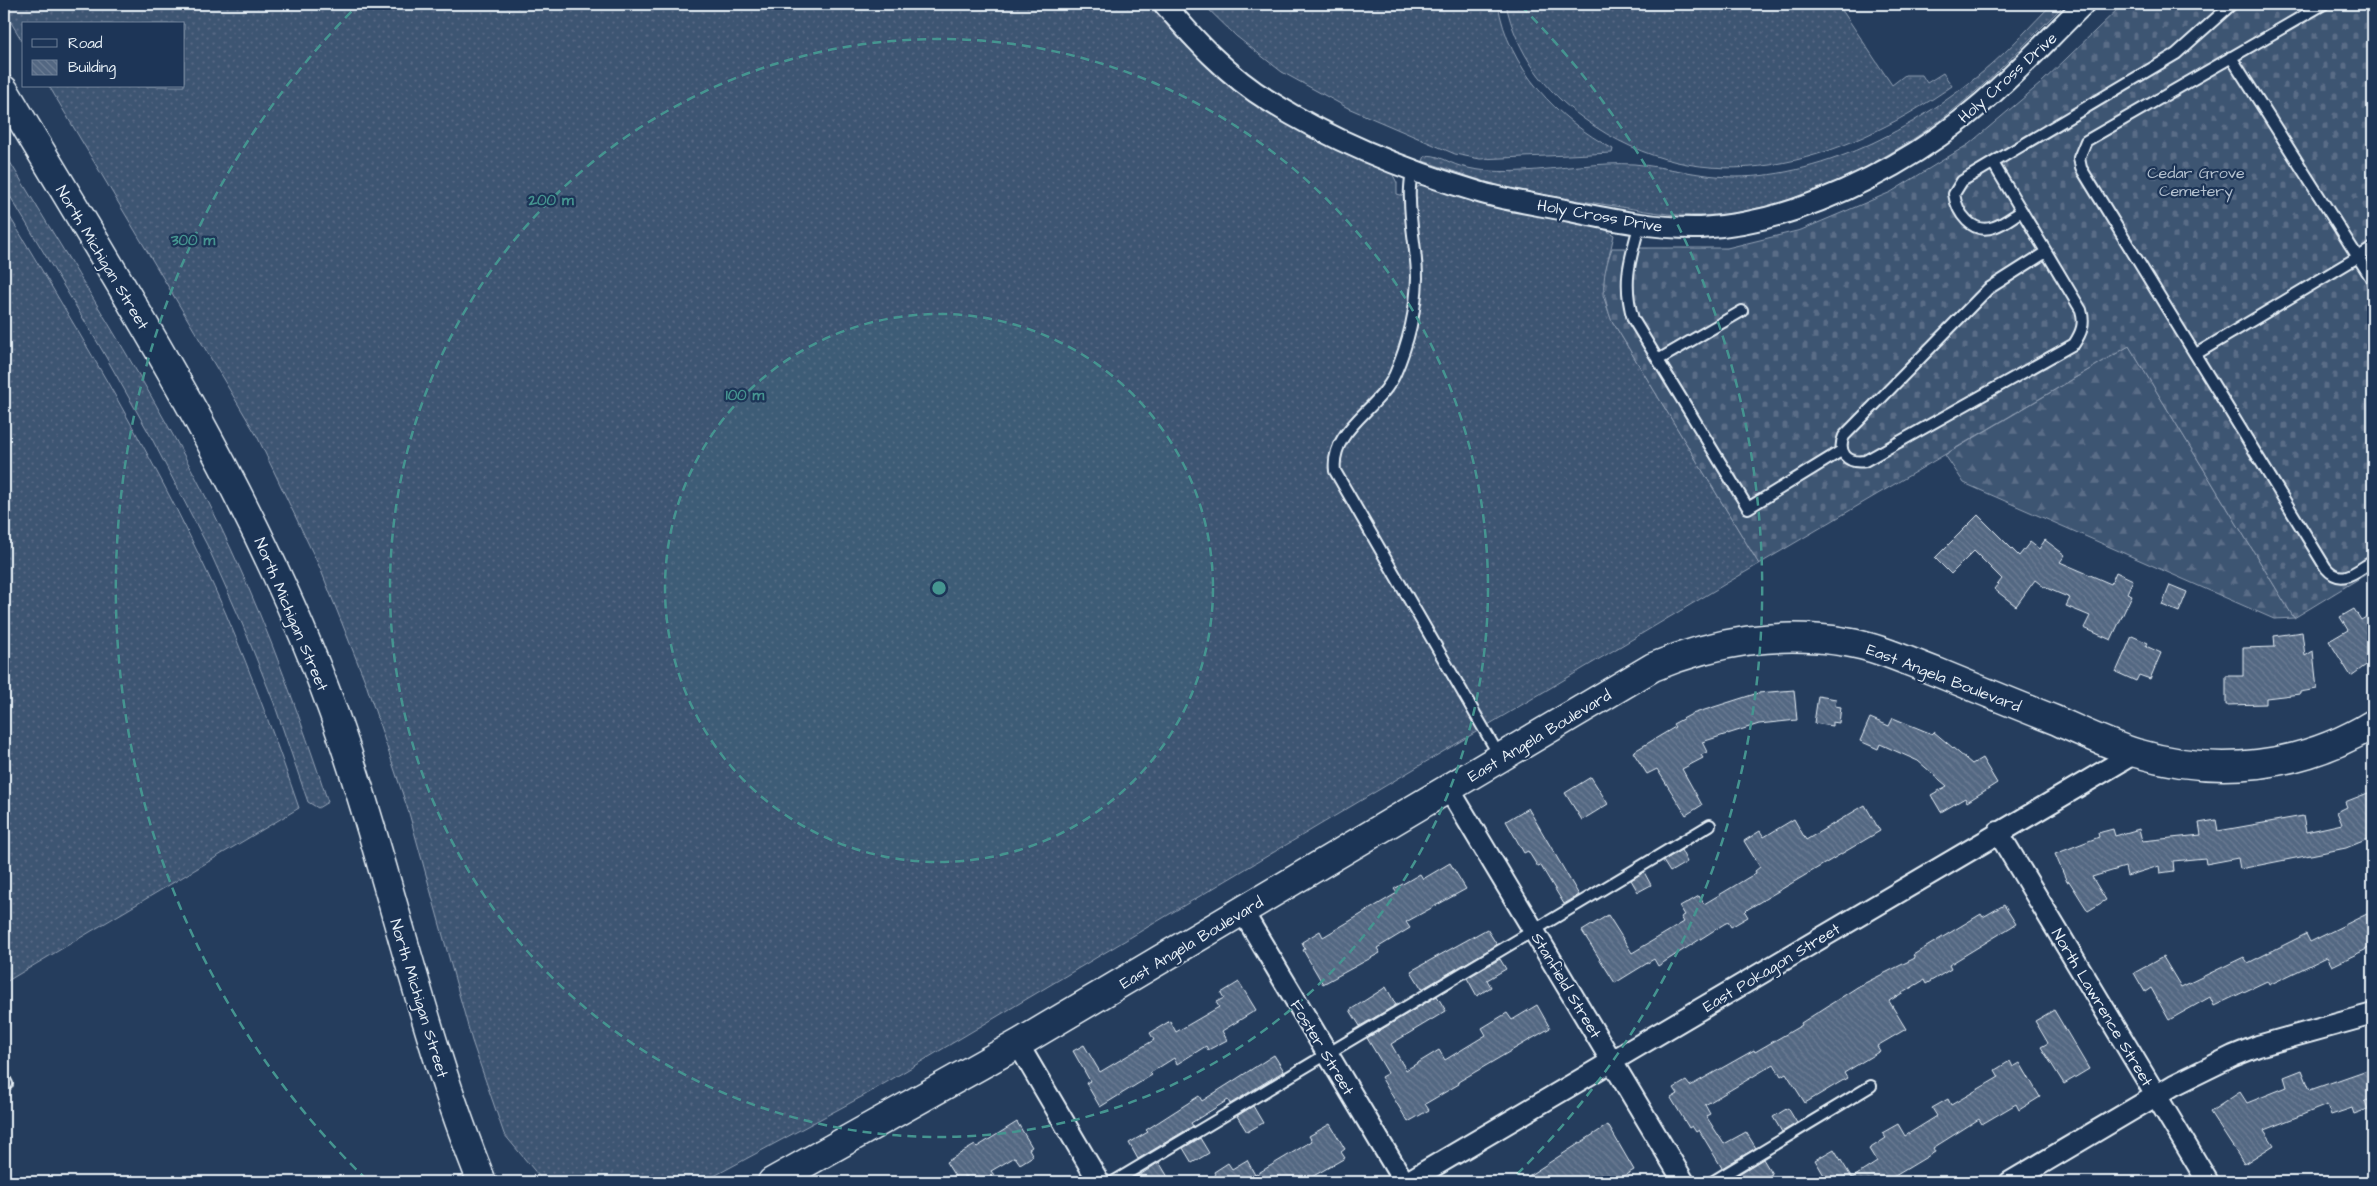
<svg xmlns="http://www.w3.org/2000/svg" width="2377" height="1186" font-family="'Architects Daughter',sans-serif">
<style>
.grass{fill:url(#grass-dots);stroke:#93a2b5}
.forest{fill:url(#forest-firs);stroke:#93a2b5}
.cemetery{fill:url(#cemetery-stones);stroke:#93a2b5}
.building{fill:url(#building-back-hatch);stroke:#e8f1f8}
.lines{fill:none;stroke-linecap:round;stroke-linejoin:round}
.service-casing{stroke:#e8f1f8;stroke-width:14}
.minor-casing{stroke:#e8f1f8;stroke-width:24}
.secondary-casing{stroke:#e8f1f8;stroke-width:31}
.primary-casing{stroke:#e8f1f8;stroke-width:31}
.service{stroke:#1d3557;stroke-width:10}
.minor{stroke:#1d3557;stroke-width:20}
.secondary{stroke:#1d3557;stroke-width:28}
.primary{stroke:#1d3557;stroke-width:28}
.ring{fill:none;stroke:#459590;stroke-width:2.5;stroke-dasharray:9 6}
.labels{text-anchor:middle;stroke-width:4.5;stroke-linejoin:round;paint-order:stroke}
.street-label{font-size:16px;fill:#e8f1f8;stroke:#1d3557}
.park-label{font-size:16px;fill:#b5c2d0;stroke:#1d3557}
.centre{fill:#459590;stroke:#1d3557;stroke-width:2.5}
.ring-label{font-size:15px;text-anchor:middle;font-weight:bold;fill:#459590;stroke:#1d3557;stroke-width:4.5;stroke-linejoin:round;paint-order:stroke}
</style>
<defs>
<pattern id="grass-dots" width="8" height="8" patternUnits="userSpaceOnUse" patternTransform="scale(1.25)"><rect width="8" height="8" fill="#3e5472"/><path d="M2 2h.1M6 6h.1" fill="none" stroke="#5a6d87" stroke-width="1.8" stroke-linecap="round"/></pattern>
<pattern id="forest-firs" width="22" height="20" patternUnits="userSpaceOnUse" patternTransform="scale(1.25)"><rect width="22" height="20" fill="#3e5472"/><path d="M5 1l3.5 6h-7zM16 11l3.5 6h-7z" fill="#5a6d87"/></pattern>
<pattern id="cemetery-stones" width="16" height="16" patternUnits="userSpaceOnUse" patternTransform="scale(1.25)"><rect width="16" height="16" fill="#3e5472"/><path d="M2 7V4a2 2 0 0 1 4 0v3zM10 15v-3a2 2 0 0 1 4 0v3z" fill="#5a6d87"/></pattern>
<pattern id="building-back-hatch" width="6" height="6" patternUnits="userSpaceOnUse" patternTransform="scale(1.25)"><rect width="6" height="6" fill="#536782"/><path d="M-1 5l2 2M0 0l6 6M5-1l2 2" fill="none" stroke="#6c7d94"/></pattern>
</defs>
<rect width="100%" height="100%" fill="#253d5d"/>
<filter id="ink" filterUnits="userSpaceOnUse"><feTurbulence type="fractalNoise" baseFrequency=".02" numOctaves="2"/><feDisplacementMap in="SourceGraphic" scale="10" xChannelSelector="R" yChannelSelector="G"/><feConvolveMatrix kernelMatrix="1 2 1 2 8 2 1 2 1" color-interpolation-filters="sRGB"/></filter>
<g filter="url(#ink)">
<path class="grass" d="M4,4h1144c35,40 74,83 121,110 39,23 82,41 123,59l5,10v11l18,5 1,-11 7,-4 64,22 117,23 10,6 -9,39 -2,21 8,24 148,245 -894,531 -162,87h-159l-40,-48 -32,-93 -63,-228 -44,-132 -45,-113 -63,-132 -208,-350h135v-62h-160v20l-20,-33z
M1203,4h295c10,64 59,115 115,145l-1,4 -132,6 -25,-5 -107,-46 -66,-36 -46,-36z
M1506,4h332l54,81 13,-10h17l5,8 16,-10 9,13c-112,78 -247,121 -368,33 -39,-28 -68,-67 -78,-115z
M2052,4h13c-32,31 -62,65 -97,94 -67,57 -165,110 -254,117 -31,3 -62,-3 -93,-8 -40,-6 -80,-12 -119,-21 -27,-6 -53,-17 -79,-25l2,-5c11,-3 24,7 35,10 20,6 43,6 64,5 33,-2 78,-9 110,-7 34,3 67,13 101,13 92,0 188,-53 256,-112 22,-19 41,-41 61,-61z
M4,152c78,131 164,260 228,399 38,82 68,166 96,251l-10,6 -10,-6 -34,-99 -30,-75 -37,-83 -57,-110 -48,-85 -98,-164z
M4,207c79,132 160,265 222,407 27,64 51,129 73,194l-295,175z"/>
<path class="forest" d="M2129,346l165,272 -20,1 -310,-136 -19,-28z"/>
<path class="cemetery" d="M2123,4h250v566l-79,48 -165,-272 -370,218 -148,-245c-10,-30 -9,-42 1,-71h115l74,-18 90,-38 78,-48 71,-60z"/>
<path class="building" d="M1978,515l41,41 11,-14 9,7 6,-9 20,15 -5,7 51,22 5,-12 17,8 -6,13 5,2 -21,45 -27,-12 6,-12 -24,-10 4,-8 -26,-11 -9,-7 -19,26 -22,-17 8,-10 -28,-28 -23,23 -16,-16z
M2170,585l17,7 -8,20 -17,-7z
M2354,609l7,11 12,-7v47l-22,16 -22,-35 19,-11 -8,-13z
M2302,632l3,24 8,-5 4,38 -17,3v2l-34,4v6l-40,1v-29h17v-28l32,-1 -1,-11z
M2132,636l16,7 -2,3 15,7 -11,26 -11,-4 -3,6 -20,-9z
M1794,690l3,30 -38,4 -57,18 5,10 -6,3 2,3 -21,11 20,36 -16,10 -29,-46 -10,5 -14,-22 42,-25 -2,-3 19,-10 66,-21z
M1818,696l18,3 -1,7 6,1 -2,16 -7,-1v4l-18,-3z
M1870,718l19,8 4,-8 39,16 2,-2 38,32 10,-6 15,25 -30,19 -2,-4 -24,14 -10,-17 16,-9 -29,-25 -38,-17 -2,5 -18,-8z
M1591,777l17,27 -26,16 -17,-27z
M2373,791v46l-27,11 -106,21 -2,-11 -32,6 -1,-6 -32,3 1,10 -14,2 -1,-7 -32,10 -2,-9 -33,10 14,23 -18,11 -19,-30 -2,1 -12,-28 44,-17 -1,-4 15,-4 2,7 24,-7 3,12 59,-6 -2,-12 17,-3 2,11 85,-15 3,16 36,-8 -5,-12 10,-5 -2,-5z
M1865,805l15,26 -132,78 -3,3 3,5 -17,10 -3,-5 -4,2 -66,42 -4,-7 -39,24 -33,-52 26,-16 24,38 52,-31 -3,-5 4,-2 -5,-8 19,-11 5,8 52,-31 -1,-2 5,-4 -16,-26 16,-10 4,6 30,-18 12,21z
M1528,808l51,87 -15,9 -23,-38 -3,1 -10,-16 -4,2 -18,-32z
M1681,850l6,12 -17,10 -7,-11z
M1450,863l16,26 -60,33 4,6 -33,20 3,5 -57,31 -20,-34 2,-1 -3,-7 18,-11 3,6 74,-44 -3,-4 26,-15 3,5z
M1644,872l7,13 -13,7 -7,-12z
M2004,905l12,19 -67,41 2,4 -25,15 -2,-4 -35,21 17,28 -29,17 3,5 -36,22 3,5 -42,25 -19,-30 -5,3 -7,-12 -69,41 5,9 -4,2 18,28 22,-12 10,16 -34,20 -23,-38 -3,2 -4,-6 -3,2 -18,-30 7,-4 -4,-6 12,-7 4,5 64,-36 1,2 47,-27 -1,-2 58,-37 56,-28 -2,-3 68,-41 2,3z
M2373,911v35l-41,20 -5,-9 -58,28 -2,-4 -53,25 -4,-9 -41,23 -18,-32 -6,4 -11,-19 29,-16 18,30 63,-30 4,6 58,-29 4,8z
M1487,929l10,16 -75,44 -11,-18z
M1500,959l6,10 -19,11 4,7 -14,9 -10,-18z
M1239,982l17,28 -34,21 5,9 -19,10 -2,-4 -29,18 -3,-6 -24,15 2,2 -52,32 -14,-24 4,-2 -17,-30 11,-6 16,27 54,-32 -4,-7 20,-12 6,11 43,-25 -3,-5 8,-4 -3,-5z
M1386,987l10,18 -36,21 -10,-16z
M1437,996l9,15 -55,33 15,26 33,-20 6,10 41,-25 -4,-7 25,-15 5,7 25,-15 13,23 -92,54 1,2 -34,20 4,6 -21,12 -27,-45 7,-4 -21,-35z
M2054,1010l35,59 -25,15 -23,-37 7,-4 -13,-22z
M1274,1055l10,16 -54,33 -2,-4 -37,23 2,3 -55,33 -9,-16 19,-11 -2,-2 53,-34 3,5z
M2010,1061l3,6 7,-4 20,34 -21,13 -3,-6 -34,20 -3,-5 -46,29 2,4 -50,30h-57l-13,-22 19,-11 18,29 25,-16 -8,-13 17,-11 -4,-5 16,-9 7,12 32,-20 -5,-8 16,-9 3,6 48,-28 -4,-7z
M2370,1069l3,9v21l-8,2 3,8 -14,5 -2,-6 -21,7 -4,-10 -63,25 10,15 -30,19 -34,-52 30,-20 7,11 40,-16 -3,-10 18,-7 8,20z
M1253,1106l10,17 -16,9 -10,-16z
M1788,1108l9,15 -15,9 -9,-15z
M1017,1122l15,25 -3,2 4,7 -13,8 -5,-7 -24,14 3,4 -12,7h-12l-4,-6 -8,5 -12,-19 29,-17 2,2z
M1330,1124l15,25 -4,3 4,6 -42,24h-93l7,-4 -3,-6 14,-9 4,6 15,-9 8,15 57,-34 -3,-5z
M1608,1125l26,45 -21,12h-94z
M1200,1138l9,15 -17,10 -9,-15z
M1763,1159l9,15 -15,8h-27l-1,-2z
M1159,1162l12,20h-43l18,-11z"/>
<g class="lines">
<defs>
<path id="service" d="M2324,4l-238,137 -7,17 2,10 245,400c16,19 31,2 47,-7
M2231,57l142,224
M1993,163l88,147c4,13 1,22 -7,34l-209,117c-18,3 -28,-9 -21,-25l144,-147 58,-37
M1412,169c-1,9 -3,20 -2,30 0,26 7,53 7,79 -1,33 -9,66 -22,96 -16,36 -65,55 -60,97l165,286
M2022,211c-9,5 -18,13 -28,16 -22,8 -37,-14 -40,-33l8,-13 214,-127 56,-50
M1640,223c-10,36 -18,59 -7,96l115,189 93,-57
M2196,354l177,-106
M1658,360l84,-49
M4,1078l3,6
M1113,1182l597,-357
M1712,1182l159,-96"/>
<path id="minor" d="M1164,4c31,36 64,72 105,97 65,41 139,70 213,92 28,8 59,12 88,18 42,9 87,18 131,17 31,-2 63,-8 93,-18 68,-23 134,-60 188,-107 36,-31 68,-66 102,-99
M1449,789l235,393
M1998,832l210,350
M1243,912l161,270
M1018,1044l81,138
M1407,1182l728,-429
M2010,1182l164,-97 59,-29 25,-10 115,-32"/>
<path id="secondary" d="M772,1182l246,-138 635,-377c63,-26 125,-36 193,-25 32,5 63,20 93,31 39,16 78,32 116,47 27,12 54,25 81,33 81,24 165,15 237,-29"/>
<path id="primary" d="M4,90c112,188 231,372 312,576 67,169 98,348 166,516"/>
</defs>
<use href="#service" class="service-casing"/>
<use href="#minor" class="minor-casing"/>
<use href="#secondary" class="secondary-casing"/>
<use href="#primary" class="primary-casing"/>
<use href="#service" class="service"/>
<use href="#minor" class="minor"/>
<use href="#secondary" class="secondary"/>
<use href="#primary" class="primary"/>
</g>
</g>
<circle cx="939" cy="588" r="274" fill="#459590" fill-opacity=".12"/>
<g class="ring">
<circle cx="939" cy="588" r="274"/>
<circle cx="939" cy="588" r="549"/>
<path d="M367 1180A823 823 0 0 1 357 6M1521 6A823 823 0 0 1 1511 1180"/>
</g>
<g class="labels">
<g class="street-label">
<text transform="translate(2007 77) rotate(-42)" y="6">Holy Cross Drive</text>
<text transform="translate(1600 215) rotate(10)" y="6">Holy Cross Drive</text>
<text transform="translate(103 257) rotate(59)" y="6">North Michigan Street</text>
<text transform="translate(292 614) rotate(67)" y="6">North Michigan Street</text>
<text transform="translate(1944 677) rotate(21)" y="6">East Angela Boulevard</text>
<text transform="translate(1539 735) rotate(-31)" y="6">East Angela Boulevard</text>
<text transform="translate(1191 942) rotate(-31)" y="6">East Angela Boulevard</text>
<text transform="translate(1771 967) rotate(-31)" y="6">East Pokagon Street</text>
<text transform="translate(1567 985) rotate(59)" y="6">Stanfield Street</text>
<text transform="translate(420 998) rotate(73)" y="6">North Michigan Street</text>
<text transform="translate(2103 1007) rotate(59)" y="6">North Lawrence Street</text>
<text transform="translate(1323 1047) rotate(59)" y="6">Foster Street</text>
</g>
<g class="park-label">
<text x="2196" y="178">Cedar Grove<tspan x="2196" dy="18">Cemetery</tspan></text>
</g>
</g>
<circle cx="939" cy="588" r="8" class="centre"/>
<g class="ring-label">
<text x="551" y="205">200 m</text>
<text x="193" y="245">300 m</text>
<text x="745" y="400">100 m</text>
</g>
<rect width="2377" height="1186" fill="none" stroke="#1d3557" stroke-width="20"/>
<rect x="10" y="10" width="2357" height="1166" fill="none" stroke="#e8f1f8" stroke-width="2" filter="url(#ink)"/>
<rect x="22" y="22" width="162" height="65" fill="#1d3557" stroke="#6e8097"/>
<rect x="32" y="39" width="25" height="8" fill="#1d3557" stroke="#6e8097"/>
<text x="68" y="48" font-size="15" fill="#e8f1f8">Road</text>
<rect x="32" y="60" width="25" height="15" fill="url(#building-back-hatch)" stroke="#6e8097"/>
<text x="68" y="72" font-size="15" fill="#e8f1f8">Building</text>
</svg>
